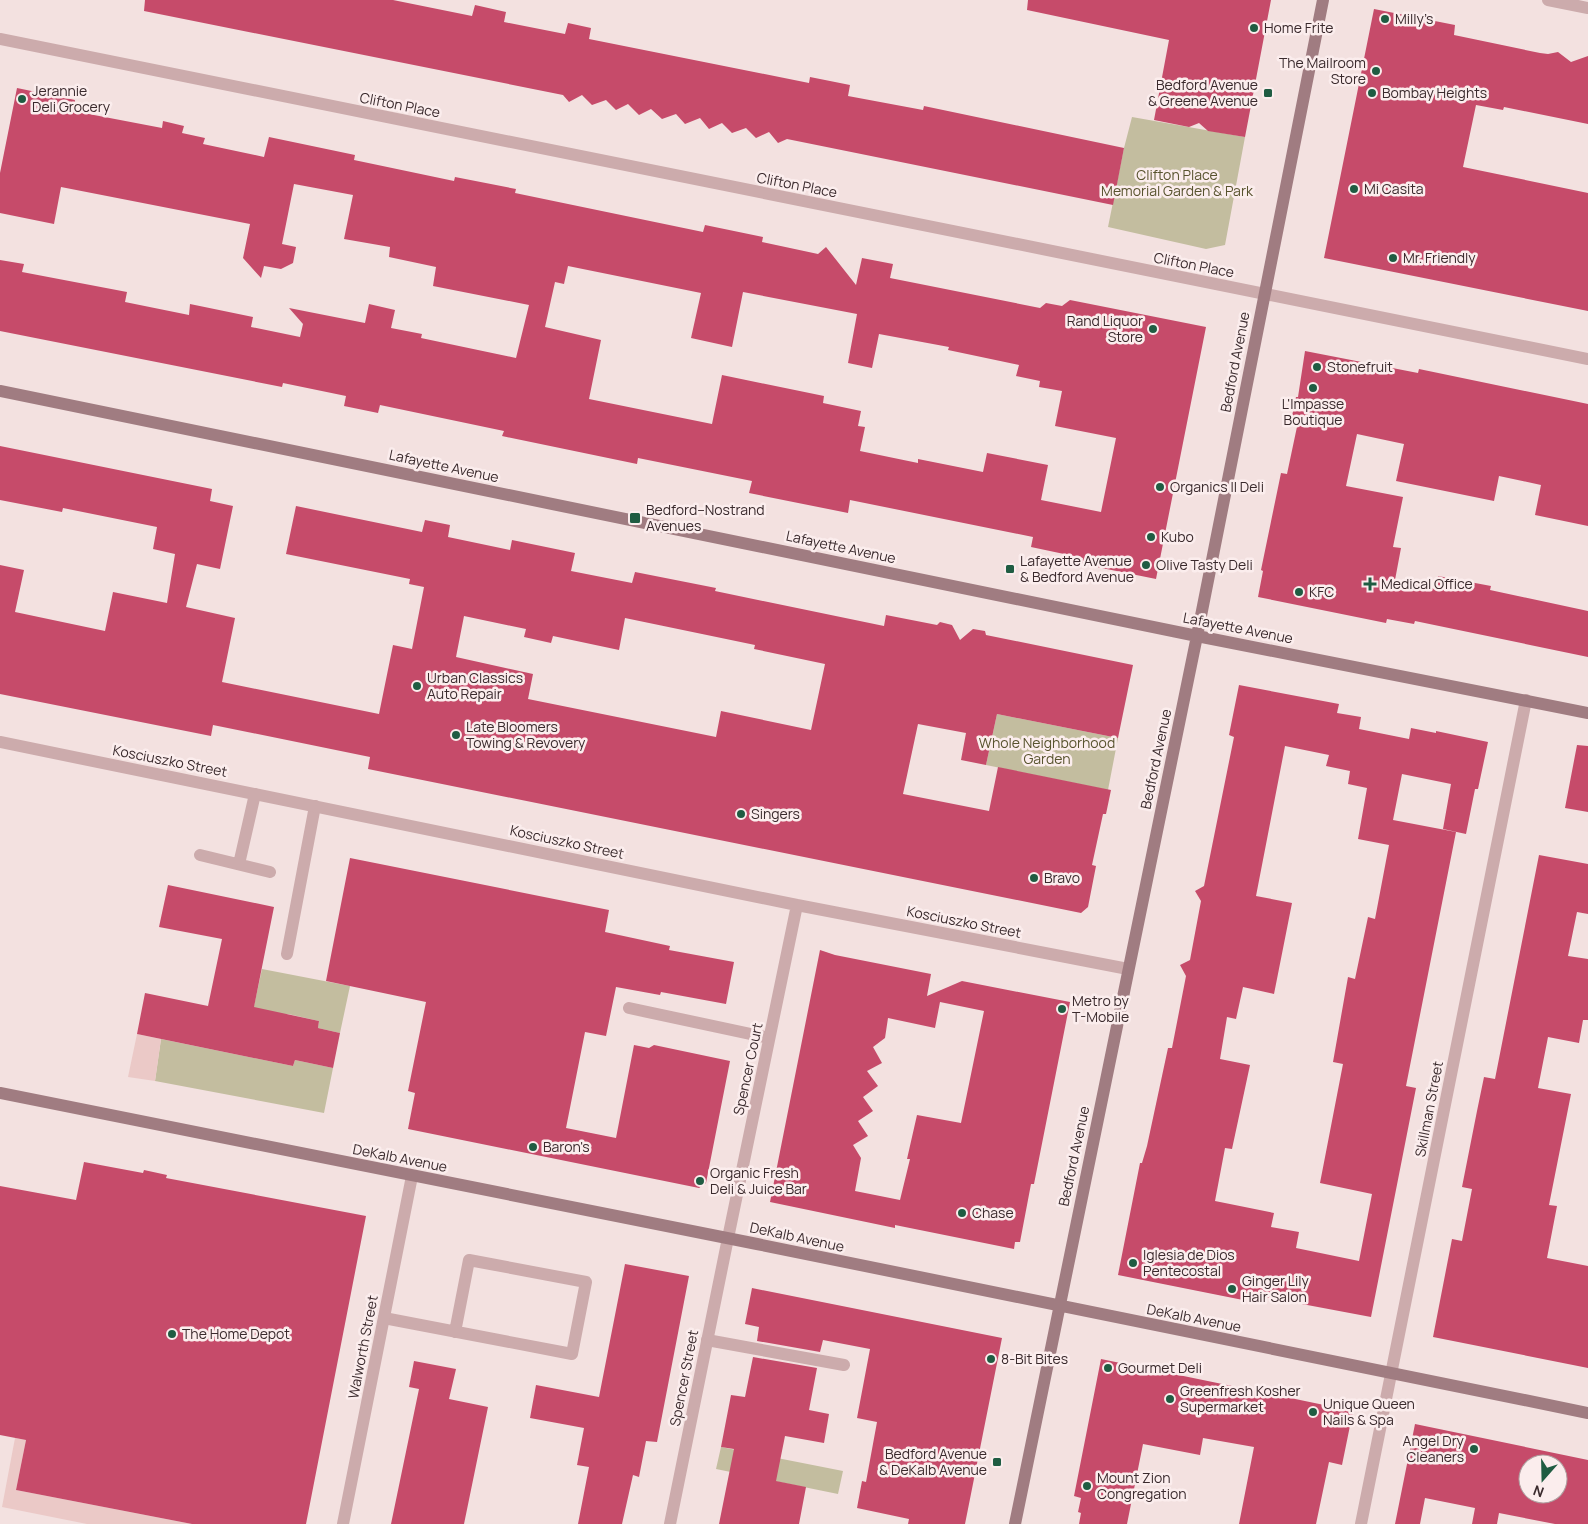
<svg xmlns="http://www.w3.org/2000/svg" width="1588" height="1524" font-family="Manrope,sans-serif">
<style>
.green{fill:#c3bd9f}
.plaza{fill:#ebc9c7}
.building{fill:#c64b6a;fill-rule:evenodd}
.lines{fill:none;stroke-linecap:round;stroke-linejoin:round}
.service{stroke:#ccabac;stroke-width:12}
.minor{stroke:#ccabac;stroke-width:12}
.secondary{stroke:#a07c81;stroke-width:12}
.poi-dot{fill:#1f5c42;stroke:#fbeded;stroke-width:2}
.labels{text-anchor:middle;stroke-width:5;stroke-linejoin:round;paint-order:stroke}
.poi-label{font-size:14px;fill:#3a2a2d;stroke:#fbeded;text-anchor:start}
.street-label{font-size:14px;fill:#3a2a2d;stroke:#fbeded}
.park-label{font-size:14px;fill:#58532e;stroke:#fbeded}
</style>
<rect width="100%" height="100%" fill="#f3e1e0"/>
<path class="green" d="M1132,117l113,20 -20,108 -19,4 -98,-22 16,-79z
M997,714l121,24 -10,52 -122,-25z
M262,969l88,17 -10,47 -22,-5 1,-7 -31,-7 -36,1z
M161,1039l132,27 2,-6 38,8 -9,45 -169,-32z
M721,1447l122,24 -5,23 -122,-25z"/>
<path class="plaza" d="M137,1034l24,5 -6,42 -27,-4z
M15,1438l11,2 -10,50 176,34h-105l-85,-17z"/>
<path class="building" d="M145,0h248l79,16 3,-11 31,7 -2,10 61,12 3,-11 23,5 -2,11 220,44 1,-6 40,8 -2,11 75,14 1,-4 200,42 -11,57 -326,-66 -9,4 -9,-11 -13,6 -10,-10 -14,5 -10,-10 -13,6 -9,-11 -15,6 -9,-10 -14,5 -11,-10 -12,6 -11,-11 -12,6 -10,-10 -14,5 -10,-10 -13,7 -6,-7 -419,-84z
M1028,0h243l-26,137 -37,-6 -9,-8 -10,4 -35,-7 15,-80 -142,-30z
M1374,9l81,16 -1,10 86,18 8,1 10,-2 13,10 17,-6v68l-84,-17 -1,3 -27,-5 -13,62 125,26v118l-264,-53z
M17,88l58,12 -2,11 89,17 1,-7 21,5 -2,7 23,5 -2,6 61,13 5,-20 86,18 -1,5 100,21 1,-4 61,12 -1,4 188,39 2,-7 58,12 -1,5 56,12 8,-7 30,38 6,-27 31,6 -3,14 150,30 6,-5 16,3 8,-6 136,27 -50,252 -74,-15 1,-6 -52,-11 2,-10 -183,-37 -2,13 -99,-20 3,-12 -114,-23 -1,6 -135,-28 2,-5 -124,-26 -2,8 -34,-7 2,-10 -63,-13 -1,4 -282,-56v-71l24,4 -2,8 105,20 -2,10 64,13 1,-11 63,13 -2,10 49,10 3,-13 -14,-16 76,15 4,-19 26,6 -4,18 31,6 -1,4 95,20 13,-53 -96,-19 3,-19 -47,-10 1,-10 -46,-8 9,-44 -59,-11 -12,60 14,3 -3,16 -12,6 -17,-3 -3,12 -18,-20 7,-34 -189,-37 -7,37 -54,-11v-40zM568,266l133,27 -10,45 41,9 11,-55 114,22 -9,49 24,5 7,-34 70,13 -1,3 71,15 -3,11 24,5 -1,6 23,4 -7,35 61,12 -15,74 -60,-12 7,-35 -61,-12 -4,19 -65,-13v4l-58,-12 5,-24 -7,-1 3,-15 -38,-8 1,-7 -102,-21 -10,49 -123,-25 12,-59 -56,-13 10,-45 9,2z
M1305,351l113,22 1,-4 169,35v122l-53,-11 6,-30 -42,-9 -5,25 -98,-20 8,-37 -47,-10 -11,52 57,11 -10,50 8,1 -6,32 41,9 2,-13 53,10 -1,4 98,21v46l-173,-36 -1,3 -27,-5 -1,4 -128,-26 5,-26 -2,-1 20,-97 6,1 11,-52 -7,-1 5,-24h2z
M0,446l212,43 -2,12 23,5 -13,63 -23,-5 -11,43 49,11 -13,64 157,32 14,-69 19,4 12,-62 -15,-3 1,-5 -124,-25 10,-48 126,26 3,-12 25,5 -2,12 62,13 2,-10 63,13 -4,18 61,12 3,-11 81,16 -1,3 169,35 2,-11 51,10 3,-3 12,3 8,15 13,-11 12,2 1,4 147,30 -15,73 -121,-24 -11,51 -25,-5 5,-27 -48,-9 -15,70 86,17 9,-44 113,23 -5,24h-3l-11,51 4,1 -8,41 -7,6 -713,-144 2,-12 -157,-32 -2,11 -211,-42v-129l24,5 -9,42 90,19 8,-39 54,11 8,-49 -22,-5 4,-22 -94,-19 -1,4 -62,-12zM464,616l62,13 -2,8 27,6 2,-7 66,14 6,-32 130,27 -1,4 71,15 -14,66 -90,-19 -5,26 -188,-38 5,-25 -77,-17z
M1239,685l100,19 -2,9 24,4 -2,12 50,10 2,-11 25,5v-2l52,11 -10,47h-3l-9,45 -23,-5 8,-45 -49,-10 -9,46 63,12 -50,254 10,2 -45,229 -127,-24 -1,7 -125,-25 22,-112h2l5,-17 21,-98h4l14,-72 -6,-11 10,-5 11,-59 -6,-10 9,-5 30,-149 -5,-2zM1285,746l44,9 -3,11 24,5 -2,13 19,4 -9,51 31,6 -14,74 -7,-2 -13,62 -7,-2 -15,85 10,2 -23,119 52,11 -13,67 -63,-13 3,-16 -28,-5 3,-14 -59,-12 10,-53 7,1 18,-84 -30,-6 7,-42 9,2 7,-32 31,7 18,-91 -36,-7z
M1577,745l11,1v66l-23,-4z
M1539,855l49,9v50l-11,-2 -9,44 20,3v61h-5l-4,23 -31,-6 -10,51 33,6 -22,111 8,1 -10,52 41,8v102l-155,-31 19,-98 10,2 10,-52 -10,-2 15,-76 7,-34 11,2z
M350,858l259,52 -4,22 65,14 -1,4 65,12 -8,42 -65,-12 -1,3 -44,-8 -10,49 -21,-4 -19,96 50,10 18,-93 15,3 5,-3 76,16 -24,122 -7,5 -291,-59 7,-36 -7,-2 18,-89 -100,-21z
M168,885l106,22 -20,100 65,14 -1,7 22,5 -7,35 -38,-8 -2,6 -156,-32 8,-41 63,13 14,-67 -63,-12z
M820,950l15,5 96,19 -4,22 35,-15 108,21 -36,182h-3l-11,58h-5l-1,7 -119,-24v3l-125,-26zM940,1002l44,9 -23,112 -44,-8 -10,44h3l-10,41 -45,-9 6,-33 -8,-13 15,-9 -10,-15 15,-10 -10,-14 15,-11 -11,-15 15,-8 -9,-16 12,-9 3,-20 47,10z
M84,1162l59,11 1,-3 23,5 -1,3 200,38 -60,308h-114l-176,-34 10,-50 -26,-5v-249l76,14z
M625,1264l64,12 -32,166 -11,-1 -7,36 -6,-2 -11,49h-44l11,-57 -12,-2 7,-37 -54,-10 6,-33 63,12z
M752,1288l250,50 -37,186h-57l1,-5 -52,-11 5,-27 4,1 11,-60 -20,-4 13,-69 -47,-9 -3,12 -63,-11 2,-14 -14,-3z
M753,1357l64,11 -8,42 20,4 -5,29 -39,-7 -9,45 30,6 -7,37h-80l15,-75 -13,-2 10,-52 14,2z
M1101,1359l252,52 -11,54 -13,-3 -13,62h-77l15,-77 -51,-9 -3,17 -57,-11 -16,80h-48l2,-11 -3,-1 3,-14 -7,-2z
M414,1361l42,8 -7,30 39,8 -24,117h-73l28,-135 -10,-2z
M1415,1424l173,36v64h-33l-56,-11 -2,11h-25l3,-16 -50,-10 -5,26h-25zM1528,1464h30v30h-30z"/>
<g class="lines">
<path class="service" d="M200,855l70,17
M239,864l16,-70
M287,954l28,-148
M629,1008l140,30
M384,1318l188,36 14,-72 -117,-22 -14,72
M707,1340l137,25"/>
<path class="minor" d="M1548,0l40,8
M0,39l1588,320
M0,742l797,163 331,64
M343,1524l69,-348
M670,1524l58,-286 69,-333
M1361,1524l165,-824"/>
<path class="secondary" d="M0,391l1197,245 391,77
M0,1093l757,151 831,169
M1015,1524l182,-888 126,-636"/>
</g>
<g class="poi-dot">
<circle cx="1385" cy="19" r="5"/>
<circle cx="1254" cy="28" r="5"/>
<circle cx="1376" cy="71" r="5"/>
<rect x="1263" y="88" width="10" height="10" rx="2.5"/>
<circle cx="1372" cy="93" r="5"/>
<circle cx="22" cy="99" r="5"/>
<circle cx="1354" cy="189" r="5"/>
<circle cx="1393" cy="258" r="5"/>
<circle cx="1153" cy="329" r="5"/>
<circle cx="1317" cy="367" r="5"/>
<circle cx="1313" cy="388" r="5"/>
<circle cx="1160" cy="487" r="5"/>
<rect x="629" y="512" width="12" height="12" rx="2.5"/>
<circle cx="1151" cy="537" r="5"/>
<circle cx="1146" cy="565" r="5"/>
<rect x="1005" y="564" width="10" height="10" rx="2.5"/>
<path d="M1367.5 576.5h5v5h5v5h-5v5h-5v-5h-5v-5h5z"/>
<circle cx="1299" cy="592" r="5"/>
<circle cx="417" cy="686" r="5"/>
<circle cx="456" cy="735" r="5"/>
<circle cx="741" cy="814" r="5"/>
<circle cx="1034" cy="878" r="5"/>
<circle cx="1062" cy="1009" r="5"/>
<circle cx="533" cy="1147" r="5"/>
<circle cx="700" cy="1181" r="5"/>
<circle cx="962" cy="1213" r="5"/>
<circle cx="1133" cy="1263" r="5"/>
<circle cx="1232" cy="1289" r="5"/>
<circle cx="172" cy="1334" r="5"/>
<circle cx="991" cy="1359" r="5"/>
<circle cx="1108" cy="1368" r="5"/>
<circle cx="1170" cy="1399" r="5"/>
<circle cx="1313" cy="1412" r="5"/>
<circle cx="1474" cy="1449" r="5"/>
<rect x="992" y="1457" width="10" height="10" rx="2.5"/>
<circle cx="1087" cy="1486" r="5"/>
</g>
<g class="labels">
<g class="poi-label">
<text x="1395" y="24">Milly’s</text>
<text x="1264" y="33">Home Frite</text>
<text x="1366" y="68" text-anchor="end">The Mailroom<tspan x="1366" dy="16">Store</tspan></text>
<text x="1258" y="90" text-anchor="end">Bedford Avenue<tspan x="1258" dy="16">&amp; Greene Avenue</tspan></text>
<text x="32" y="96">Jerannie<tspan x="32" dy="16">Deli Grocery</tspan></text>
<text x="1382" y="98">Bombay Heights</text>
<text x="1364" y="194">Mi Casita</text>
<text x="1403" y="263">Mr. Friendly</text>
<text x="1143" y="326" text-anchor="end">Rand Liquor<tspan x="1143" dy="16">Store</tspan></text>
<text x="1327" y="372">Stonefruit</text>
<text x="1313" y="409" text-anchor="middle">L'Impasse<tspan x="1313" dy="16">Boutique</tspan></text>
<text x="1170" y="492">Organics II Deli</text>
<text x="646" y="515">Bedford–Nostrand<tspan x="646" dy="16">Avenues</tspan></text>
<text x="1161" y="542">Kubo</text>
<text x="1020" y="566">Lafayette Avenue<tspan x="1020" dy="16">&amp; Bedford Avenue</tspan></text>
<text x="1156" y="570">Olive Tasty Deli</text>
<text x="1381" y="589">Medical Office</text>
<text x="1309" y="597">KFC</text>
<text x="427" y="683">Urban Classics<tspan x="427" dy="16">Auto Repair</tspan></text>
<text x="466" y="732">Late Bloomers<tspan x="466" dy="16">Towing &amp; Revovery</tspan></text>
<text x="751" y="819">Singers</text>
<text x="1044" y="883">Bravo</text>
<text x="1072" y="1006">Metro by<tspan x="1072" dy="16">T-Mobile</tspan></text>
<text x="543" y="1152">Baron's</text>
<text x="710" y="1178">Organic Fresh<tspan x="710" dy="16">Deli &amp; Juice Bar</tspan></text>
<text x="972" y="1218">Chase</text>
<text x="1143" y="1260">Iglesia de Dios<tspan x="1143" dy="16">Pentecostal</tspan></text>
<text x="1242" y="1286">Ginger Lily<tspan x="1242" dy="16">Hair Salon</tspan></text>
<text x="182" y="1339">The Home Depot</text>
<text x="1001" y="1364">8-Bit Bites</text>
<text x="1118" y="1373">Gourmet Deli</text>
<text x="1180" y="1396">Greenfresh Kosher<tspan x="1180" dy="16">Supermarket</tspan></text>
<text x="1323" y="1409">Unique Queen<tspan x="1323" dy="16">Nails &amp; Spa</tspan></text>
<text x="1464" y="1446" text-anchor="end">Angel Dry<tspan x="1464" dy="16">Cleaners</tspan></text>
<text x="987" y="1459" text-anchor="end">Bedford Avenue<tspan x="987" dy="16">&amp; DeKalb Avenue</tspan></text>
<text x="1097" y="1483">Mount Zion<tspan x="1097" dy="16">Congregation</tspan></text>
</g>
<g class="street-label">
<text transform="translate(400 105) rotate(11)" y="5">Clifton Place</text>
<text transform="translate(797 185) rotate(11)" y="5">Clifton Place</text>
<text transform="translate(1194 265) rotate(11)" y="5">Clifton Place</text>
<text transform="translate(1235 362) rotate(-79)" y="5">Bedford Avenue</text>
<text transform="translate(444 466) rotate(12)" y="5">Lafayette Avenue</text>
<text transform="translate(841 547) rotate(12)" y="5">Lafayette Avenue</text>
<text transform="translate(1238 628) rotate(11)" y="5">Lafayette Avenue</text>
<text transform="translate(1156 759) rotate(-78)" y="5">Bedford Avenue</text>
<text transform="translate(170 761) rotate(11)" y="5">Kosciuszko Street</text>
<text transform="translate(567 842) rotate(12)" y="5">Kosciuszko Street</text>
<text transform="translate(964 922) rotate(11)" y="5">Kosciuszko Street</text>
<text transform="translate(748 1069) rotate(-78)" y="5">Spencer Court</text>
<text transform="translate(1429 1109) rotate(-79)" y="5">Skillman Street</text>
<text transform="translate(1074 1156) rotate(-78)" y="5">Bedford Avenue</text>
<text transform="translate(400 1158) rotate(11)" y="5">DeKalb Avenue</text>
<text transform="translate(797 1237) rotate(12)" y="5">DeKalb Avenue</text>
<text transform="translate(1194 1318) rotate(11)" y="5">DeKalb Avenue</text>
<text transform="translate(363 1347) rotate(-79)" y="5">Walworth Street</text>
<text transform="translate(684 1378) rotate(-79)" y="5">Spencer Street</text>
</g>
<g class="park-label">
<text x="1177" y="180">Clifton Place<tspan x="1177" dy="16">Memorial Garden &amp; Park</tspan></text>
<text x="1047" y="748">Whole Neighborhood<tspan x="1047" dy="16">Garden</tspan></text>
</g>
</g>
<g transform="translate(1543 1479) rotate(200)"><circle r="24" fill="#fbeded" stroke="#ae9fa0"/>
<path d="M0-4L9 19L0 12L-9 19Z" fill="#1f5c42"/>
<text y="-8" font-size="14" font-weight="bold" text-anchor="middle" fill="#3a2a2d">N</text>
</g>
</svg>
